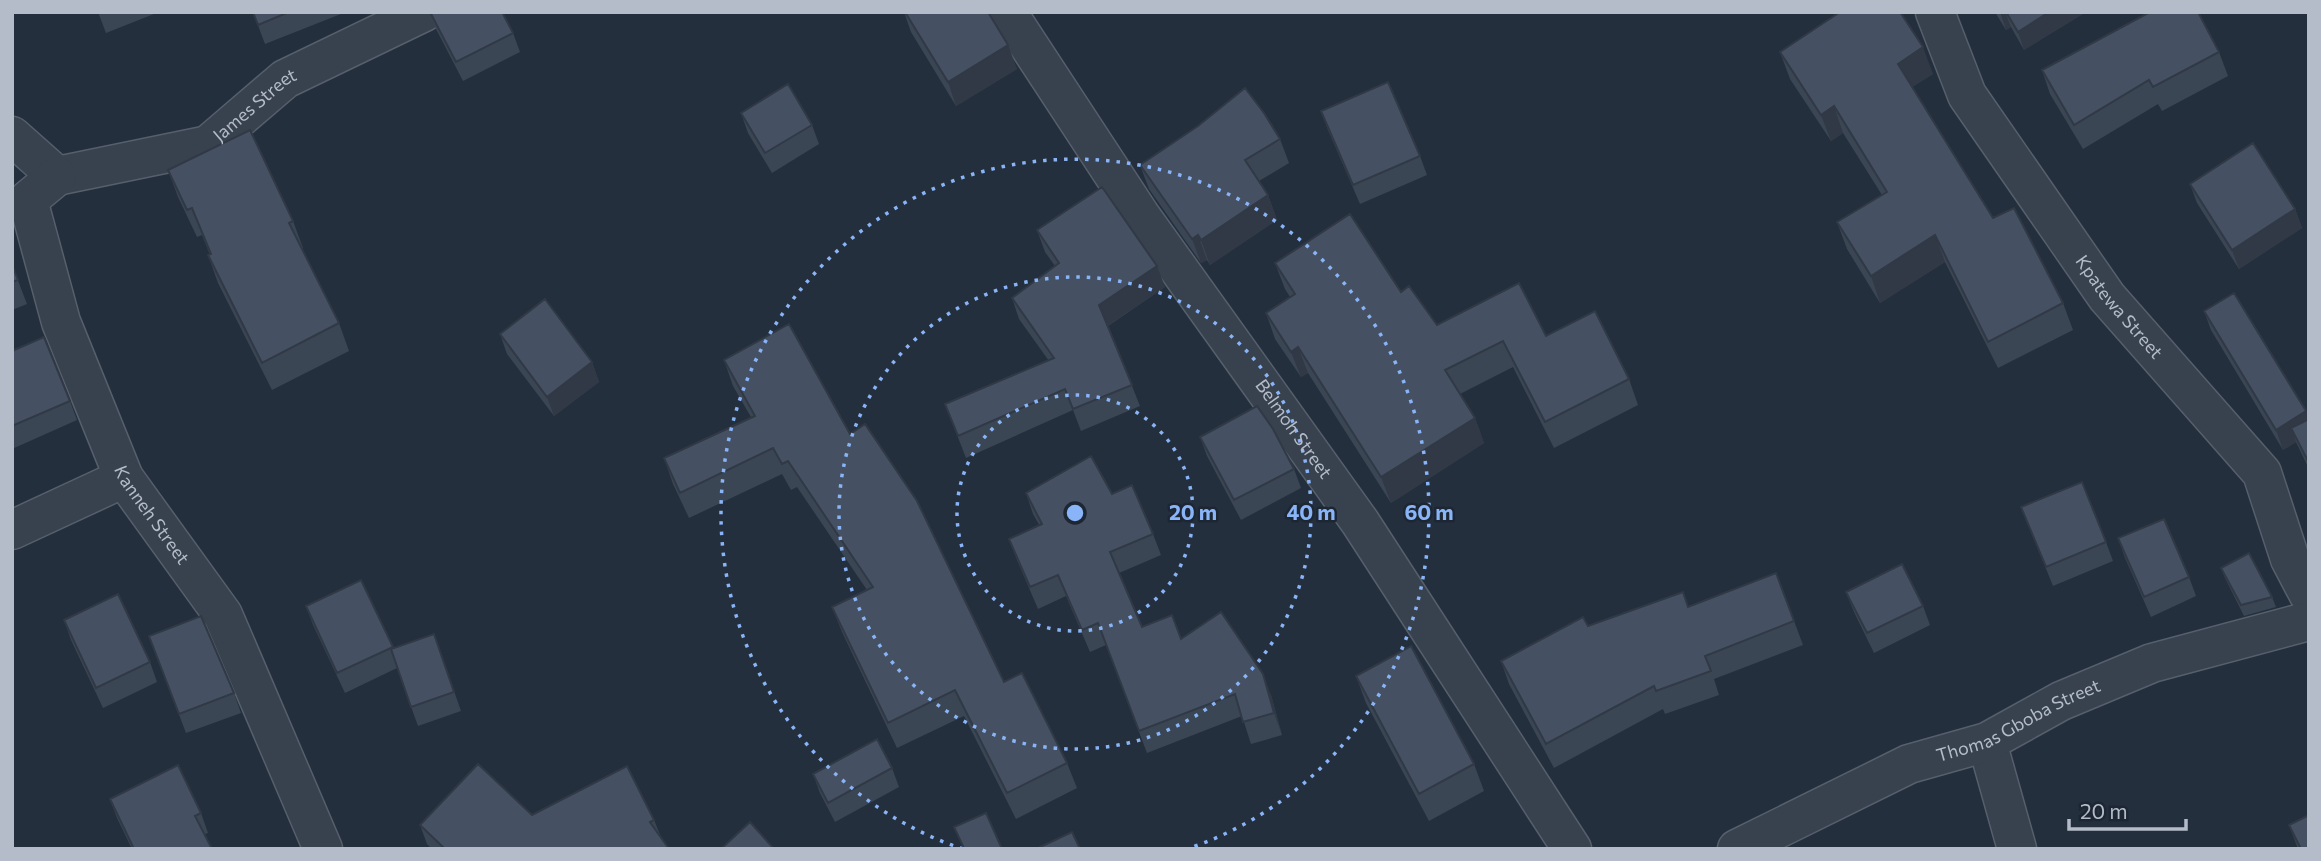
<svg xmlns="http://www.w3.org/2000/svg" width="2321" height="861" font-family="Commissioner,sans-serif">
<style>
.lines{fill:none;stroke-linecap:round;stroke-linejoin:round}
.minor-casing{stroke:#565f6c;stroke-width:41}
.minor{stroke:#38414e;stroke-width:38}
.wall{fill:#3b4654}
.shaded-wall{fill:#303945}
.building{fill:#455162;stroke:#303945;stroke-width:2}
.ring{fill:none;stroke:#8ab4f8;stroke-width:3.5;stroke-dasharray:3.5 7}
.labels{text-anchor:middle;stroke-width:5;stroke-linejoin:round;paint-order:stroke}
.street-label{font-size:18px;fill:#b4bcc9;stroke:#1d2633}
.centre{fill:#8ab4f8;stroke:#1d2633;stroke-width:3.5}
.ring-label{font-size:21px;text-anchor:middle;font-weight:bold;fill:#8ab4f8;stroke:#1d2633;stroke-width:5;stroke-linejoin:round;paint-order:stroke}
</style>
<rect width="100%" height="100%" fill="#242f3e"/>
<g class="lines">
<defs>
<g id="minor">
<path id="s1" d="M1007,12l133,203 220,307 212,327"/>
<path id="s2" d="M1935,12l32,83 140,202 155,176 28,86 19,36"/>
<path id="s3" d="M12,136l45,40 151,-31 77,-66 139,-67"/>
<path id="s4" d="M57,176l-29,24 33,122 63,156 99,137 100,234"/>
<path d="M12,530l112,-52"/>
<path d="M1987,742l30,107"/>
<path id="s5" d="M1737,849l172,-85 78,-22 74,-41 91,-38 157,-42"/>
</g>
</defs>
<use href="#minor" class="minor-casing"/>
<use href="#minor" class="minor"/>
</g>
<path class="wall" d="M98,12h61l-53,21z
M253,12h93l-81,32z
M430,12l83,21 7,19 -57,29 -27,-52z
M904,12h84l29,57 -61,37 -45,-74z
M1995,12h91l-62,38 -13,-23 -5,3z
M1780,52l153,22 -21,13 81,131 70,85 10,27 -75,38 -53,-106 -65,41 -33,-54 -10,-27 45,-27 -39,-62 -12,8 -41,-62z
M2219,52l9,24 -66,35 -4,-7 -75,45 -33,-55 -8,-24z
M1321,111l99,45 7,19 -67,29 -32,-74z
M741,113l71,12 7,19 -47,29 -24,-40z
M1280,139l9,24 -30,18 9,14 9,25 -67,45 -3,-5 -6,3 -52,-74 -9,-24z
M168,170l125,51 10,27 -1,1 37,74 10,28 -77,39 -54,-107 -10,-28h2l-8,-20 -5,2 -19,-40z
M2190,184l105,25 7,19 -63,41 -42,-66z
M1037,230l128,57 -57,39 32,80 -59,25 -8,-21 -107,48 -21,-54 104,-43 -30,-42 -7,-21 43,-32 -10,-14z
M1275,263l126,29 36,33 109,11 83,43 9,26 -84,43 -41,-81 -53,27 15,24 9,25 -93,60 -83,-130 -7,4 -26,-38 -9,-26 24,-16 -5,-8z
M12,265l15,39 -15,6z
M2204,311l102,100 3,8v50l-13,-27 -13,8 -72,-120z
M500,334l92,28 7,20 -45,34 -47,-62z
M12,351l58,50 7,19 -65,29z
M724,360l126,74 154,248 63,81 10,25 -61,31 -52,-103 -67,32 -55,-116 -10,-25 35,-17 -70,-103 -6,3 -9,-16 -93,44 -16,-34 -9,-26 87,-41 -18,-31z
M1200,437l94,32 7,19 -60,32 -34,-64z
M1026,493l86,1 41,40 8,21 -42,18 23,54 39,12 90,56 11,40 -31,9 -9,-28 -95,37 -41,-108 -16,7 -24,-56 -28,13 -21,-49 -8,-21 31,-13 -7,-12z
M2021,507l85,35 7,19 -60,25z
M2118,538l71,39 7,19 -45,21 -26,-59z
M2221,568l51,29 4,10 -32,9 -19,-38z
M1776,573l27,72 -89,34 5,16 -54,19 -2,-5 -109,59 -45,-84 -8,-23 87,-35 100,-19z
M361,580l33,68 40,-14 27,77 -43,15 -21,-58 -52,25 -32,-68 -7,-19z
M1846,592l77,14 7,19 -56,28 -20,-41z
M64,620l86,42 7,20 -54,26 -32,-68z
M149,636l85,57 7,20 -55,20z
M1356,676l118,88 10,27 -55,30 -63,-118z
M892,768l7,19 -64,35 -15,-29 -7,-19z
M110,799l91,14 7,20 -3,1 7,15h-80l-15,-31z
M532,815l122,5 7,17 8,12h-237l-5,-5 -7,-19z
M2289,825l20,24h-11z"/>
<path class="shaded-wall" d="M2000,12h5l6,15 -5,3z
M2049,12h37l-62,38 -6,-18z
M1008,45l9,24 -61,37 -8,-24z
M1923,47l10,27 -26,16 -9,-26z
M1834,106l9,27 -12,8 -10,-26z
M1268,195l9,25 -67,45 -9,-25z
M2295,209l7,19 -63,41 -7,-19z
M1198,235l9,25 -6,3 -9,-24z
M1935,235l10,27 -65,41 -9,-27z
M1157,266l8,21 -58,39 -8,-21z
M1298,347l10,26 -7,4 -10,-25z
M592,362l7,20 -45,34 -7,-19z
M2306,411l3,8 -18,9 5,14 -13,8 -7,-20z
M1475,418l9,25 -93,60 -10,-26z
M1263,674l8,21 11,40 -8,-22z"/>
<path class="building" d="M253,12h36l-31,13z
M430,12h72l11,21 -57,29z
M905,12h83l20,33 -60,37z
M1840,12h60l23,35 -25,17 95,154 21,-10 49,95 -75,39 -53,-107 -64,41 -34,-54 50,-30 -53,-86 -13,9 -41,-63z
M2006,12h43l-31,20z
M2150,12h48l21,40 -66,35 -4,-7 -75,45 -32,-55z
M1388,82l32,74 -67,29 -32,-74z
M788,84l24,41 -47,28 -24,-40z
M1245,88l19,25 16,26 -35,21 23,35 -67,45 -3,-5 -6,4 -52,-74 58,-39z
M250,130l43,91 -4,2 50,100 -77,40 -54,-108 3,-1 -19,-46 -5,2 -19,-40z
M2253,143l42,66 -63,41 -42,-66z
M1102,187l55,79 -58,39 33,80 -59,24 -8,-20 -107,47 -13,-32 109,-46 -42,-60 47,-35 -22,-33z
M1350,214l51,78 8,-6 28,39 82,-42 27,53 49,-25 34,68 -84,43 -42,-81 -58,29 30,48 -94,59 -83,-130 -7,5 -25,-39 29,-19 -20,-31z
M12,265l6,15 -6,2z
M2234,293l72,118 -30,19 -72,-119z
M545,299l47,63 -45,35 -47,-63z
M789,324l61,110 15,-10 52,77 87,181 18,-9 45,90 -60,30 -52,-103 -67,33 -56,-116 41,-20 -85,-126 -6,3 -9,-16 -93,45 -16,-35 91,-42 -31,-56z
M44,337l26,64 -58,25v-75z
M1257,406l16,23 21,40 -60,31 -34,-63z
M2309,419v44l-18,-35z
M1091,456l21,38 20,-9 21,49 -43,18 32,75 30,-12 9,24 40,-27 42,62 11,39 -31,9 -8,-28 -96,37 -41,-108 -16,7 -24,-55 -28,12 -21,-48 33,-15 -16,-31z
M2082,482l24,60 -60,25 -25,-60z
M2164,519l25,58 -45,20 -26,-59z
M2249,553l23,44 -31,8 -20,-37z
M1902,564l21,42 -56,27 -21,-41z
M1776,573l18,48 -89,35 6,15 -55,20 -2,-5 -108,58 -45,-83 82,-44 5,9 95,-34 5,15z
M361,580l32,67 -56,26 -31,-67z
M118,594l32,68 -54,26 -32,-68z
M201,616l33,77 -55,21 -30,-78z
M434,634l20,58 -43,15 -20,-58z
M1411,646l63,118 -55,30 -63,-118z
M877,739l15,29 -64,35 -15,-29z
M478,764l54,51 95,-49 27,54 -4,2 19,27h-224l-25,-24z
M178,765l23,48 -6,3 17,33h-78l-24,-50z
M986,813l16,36h-44l5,-3 -9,-19z
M2309,815v34h-8l-12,-24z
M750,822l24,27h-53z
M1072,832l8,17h-44z"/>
<g class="ring">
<circle cx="1075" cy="513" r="118"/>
<circle cx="1075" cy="513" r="236"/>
<path d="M963 849A354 354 0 1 1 1187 849"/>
</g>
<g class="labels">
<g class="street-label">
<text dy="6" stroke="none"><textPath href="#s3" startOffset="276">James Street</textPath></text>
<text dy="6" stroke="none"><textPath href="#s2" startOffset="350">Kpatewa Street</textPath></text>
<text dy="6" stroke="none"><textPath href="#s1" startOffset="506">Belmoh Street</textPath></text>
<text dy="6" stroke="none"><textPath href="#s4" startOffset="378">Kanneh Street</textPath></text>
<text dy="6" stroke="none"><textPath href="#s5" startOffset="310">Thomas Gboba Street</textPath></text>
</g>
</g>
<circle cx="1075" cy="513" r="10" class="centre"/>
<g class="ring-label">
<text x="1193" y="520">20 m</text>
<text x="1311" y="520">40 m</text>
<text x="1429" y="520">60 m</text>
</g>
<rect width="2321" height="861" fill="none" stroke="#b4bcc9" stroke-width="28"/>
<path d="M2069 819v10h117v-10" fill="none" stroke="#b4bcc9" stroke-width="3.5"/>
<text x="2080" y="819" font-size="21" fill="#b4bcc9" stroke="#1d2633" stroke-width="5" paint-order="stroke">20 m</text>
</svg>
